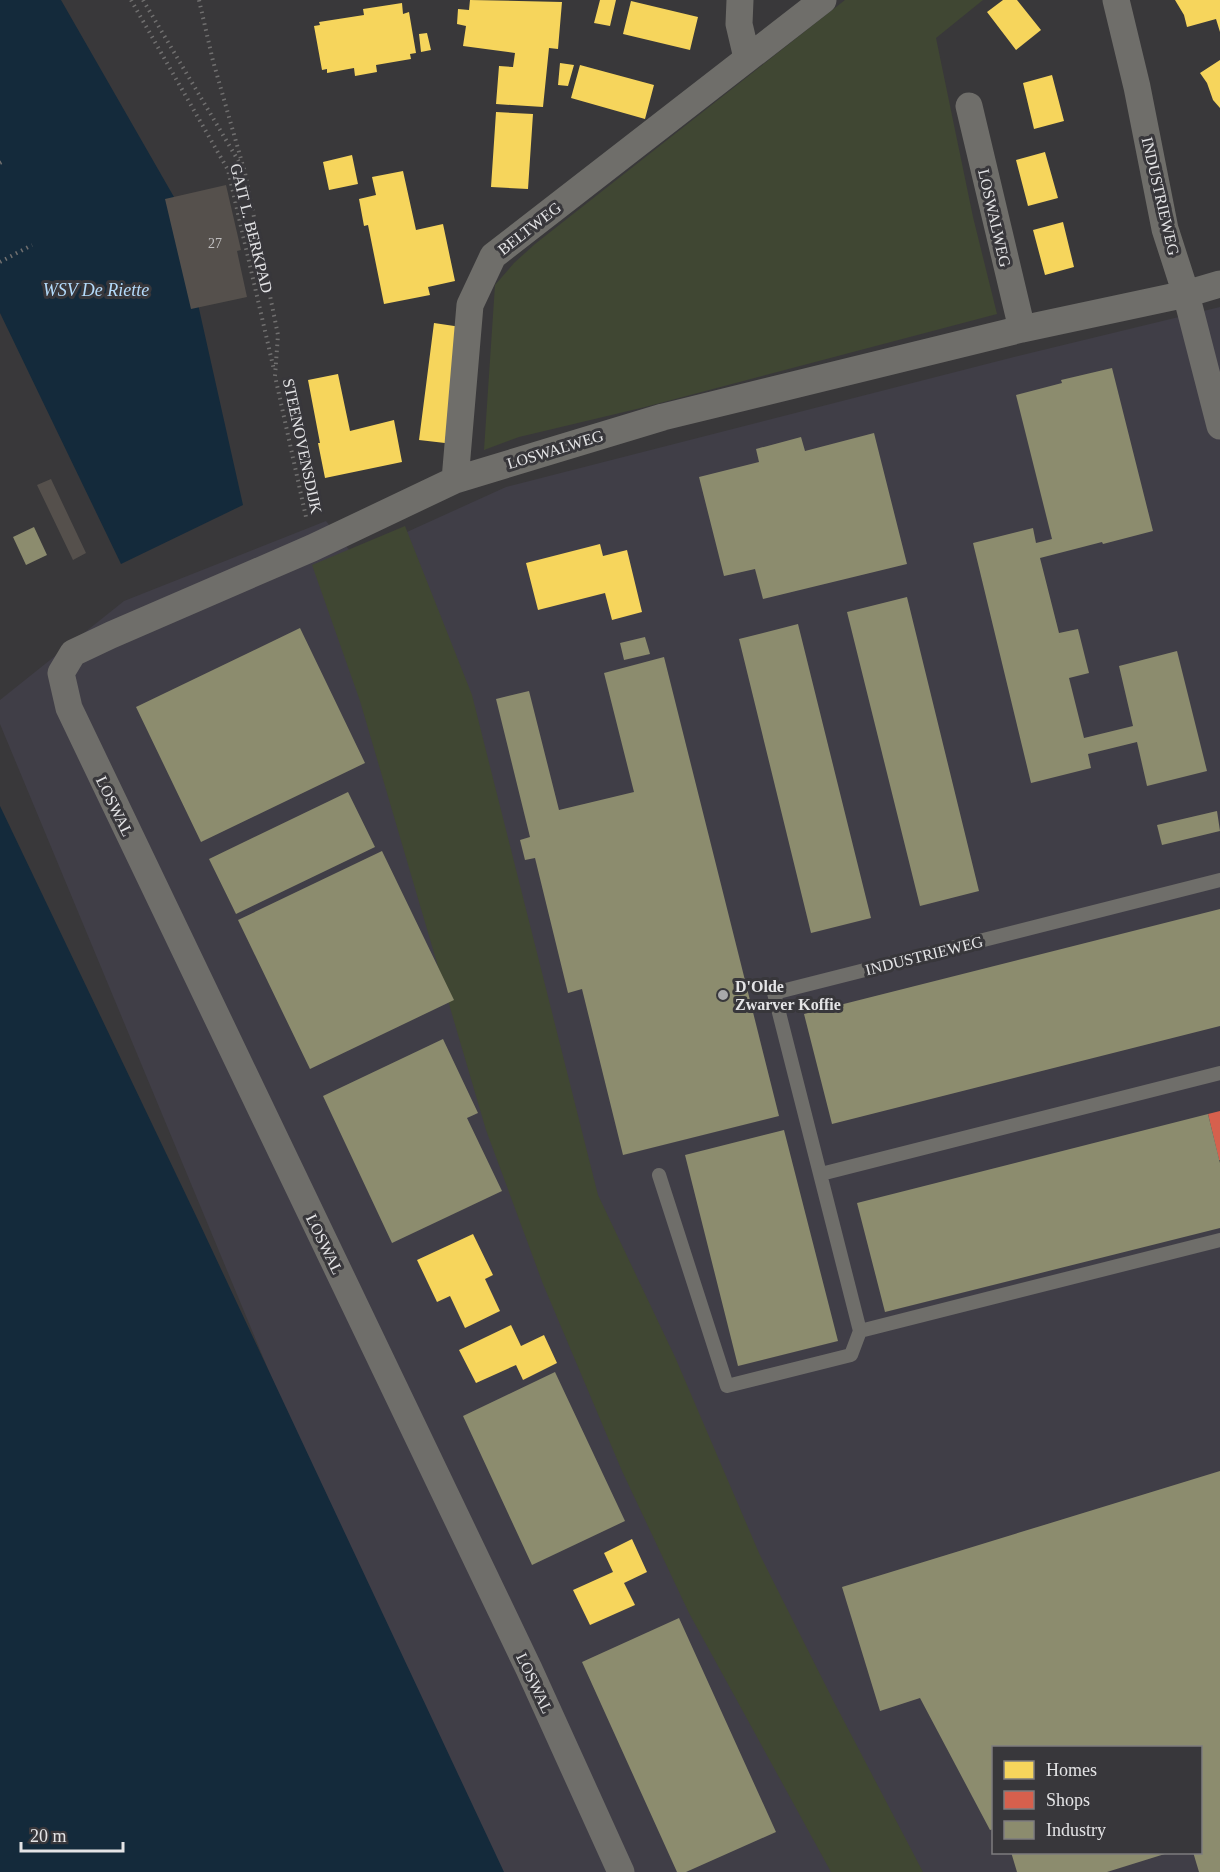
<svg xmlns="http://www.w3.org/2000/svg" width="1220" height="1872" font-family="Georgia,serif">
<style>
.built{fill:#403e47;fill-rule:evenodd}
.green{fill:#404733}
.water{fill:#142a3b}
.homes{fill:#f6d55c}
.shops{fill:#d6604d}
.industry{fill:#8c8c6e}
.building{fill:#55504c}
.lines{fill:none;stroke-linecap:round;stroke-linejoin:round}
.path{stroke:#706f6f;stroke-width:4;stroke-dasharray:1.5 4.5;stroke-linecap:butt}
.service{stroke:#6f6e6a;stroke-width:14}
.minor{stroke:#6f6e6a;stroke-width:27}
.poi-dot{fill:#a8a8aa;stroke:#38373b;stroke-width:2}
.labels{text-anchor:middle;stroke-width:6;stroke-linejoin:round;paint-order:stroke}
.number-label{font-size:14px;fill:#c0bfc0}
.street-label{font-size:16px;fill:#e4e4e6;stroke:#38373b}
.poi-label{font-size:16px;font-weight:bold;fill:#e4e4e6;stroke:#38373b;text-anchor:start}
.water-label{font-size:18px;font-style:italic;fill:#b3dafa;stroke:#38373b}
</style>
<rect width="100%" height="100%" fill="#39383a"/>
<path class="built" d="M1220,307v1565h-743l-477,-1148v-24l124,-99 202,-80 28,35 152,-69 508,-130zM994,1748h206v104h-206z"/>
<path class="green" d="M845,0h138l-47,38 37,179 24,97 -352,93 -126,30 -35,13 11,-165 19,-22 21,-19z
M405,526l67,169 126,500 77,162 84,196 75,149 89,170h-92l-142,-259 -67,-142 -79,-187 -57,-154 -126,-429 -48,-136z"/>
<path class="water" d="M0,0h61l113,197 69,308 -122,59 -121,-251z
M0,806l198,414 306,652h-504z"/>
<path class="homes" d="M470,0l92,2 -4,47 -9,-1 -6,59 -47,-3 3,-38 14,1 2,-14 -52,-7 3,-20 -9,-2 1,-15 11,1z
M600,0h16l-6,26 -16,-3z
M1003,0h14l24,30 -25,20 -29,-38z
M1175,0h45v32l-4,-13 -29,8 -3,-12z
M631,1l67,16 -8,33 -67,-16z
M402,3l1,11 6,-2 7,41 -6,1 1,5 -35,6 1,7 -22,4 -1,-8 -27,5v-4l-5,1 -8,-44 6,-1 -1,-3 45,-7 -1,-6z
M427,33l4,17 -10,2 -2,-18z
M1220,60v48l-7,-8 -6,-17 -7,-10z
M560,63l14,2 -6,21 -10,-1z
M580,65l74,20 -9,34 -74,-21z
M1052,75l12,46 -30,8 -11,-46z
M496,112l37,2 -5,75 -37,-2z
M1045,152l13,46 -30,8 -12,-46z
M352,155l6,29 -29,6 -6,-28z
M403,171l13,59 27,-6 12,57 -27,6 2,8 -46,9 -16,-79 -4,1 -5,-27 17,-4 -4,-18z
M1063,222l11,45 -29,8 -12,-45z
M434,323l27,4 -16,116 -26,-3z
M338,374l12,57 44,-11 8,42 -77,16 -7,-35h2l-12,-63z
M600,544l3,12 24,-6 15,62 -30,8 -7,-27 -67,17 -12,-47z
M473,1234l20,41 -8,4 15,32 -35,17 -15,-32 -13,6 -20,-42z
M511,1325l10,21 23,-11 13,28 -34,17 -7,-15 -40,18 -17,-33z
M632,1539l15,33 -23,11 11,22 -45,20 -17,-35 40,-18 -9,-19z"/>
<path class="shops" d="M1220,1111v49h-1l-11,-46z"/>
<path class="industry" d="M1112,368l41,163 -50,13 -1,-2 -62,16 19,75 19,-4 11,44 -20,5 15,60 49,-12 -14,-60 58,-15 30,120 -60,15 -10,-44 -49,12 3,14 -60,15 -58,-240 60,-15 3,15 16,-4 -36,-144 46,-12 -1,-3z
M874,433l33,131 -144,35 -8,-30 -31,7 -25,-99 60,-15 -3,-13 45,-12 4,14z
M34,527l13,28 -21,10 -13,-28z
M907,597l72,294 -59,15 -73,-294z
M798,624l73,294 -60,15 -72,-294z
M300,628l65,135 -164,79 -65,-135z
M645,637l5,17 -26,6 -4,-17z
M664,657l115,459 -156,39 -41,-166 -14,4 -33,-135 -10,2 -5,-20 10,-3 -34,-138 33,-8 30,119 75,-18 -30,-119z
M348,792l27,55 -139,67 -27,-55z
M1217,811l3,20 -58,14 -5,-20z
M382,851l72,149 -144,69 -72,-149z
M1220,909v117l-388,98 -28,-110z
M443,1039l35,74 -11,5 35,73 -110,52 -69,-147z
M1208,1114l12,49v65l-335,84 -28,-109z
M784,1130l54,211 -100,25 -53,-211z
M555,1372l70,149 -93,44 -69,-149z
M1220,1471v401h-21l-6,-20h7v-104h-206v81l-4,1 -70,-132 -40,13 -38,-124z
M679,1618l97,214 -90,40h-9l-95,-210z
M1011,1852h157v1l-61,19h-90z"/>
<path class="building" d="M226,185l15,65 -4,1 10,46 -56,12 -26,-110z
M51,479l35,74 -13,7 -36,-75z"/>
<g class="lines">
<path class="path" d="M131,0l97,170 46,200
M143,0l99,167
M199,0l14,61 32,112 33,162 -3,41 31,141
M0,163l2,-1
M0,262l32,-17"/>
<path class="service" d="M821,1174l399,-101
M659,1175l68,211 124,-31 9,-24 -86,-338 446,-113
M860,1331l360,-91"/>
<path class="minor" d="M740,0l-1,24 8,34
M1116,0l21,87 28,142 21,65 34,132
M969,106l53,223
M455,480l15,-175 23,-49 330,-256
M621,1872l-92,-203 -460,-961 -8,-35 12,-20 38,-18 201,-87 143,-68 208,-63 359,-88 164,-35 34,-10"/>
</g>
<circle class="poi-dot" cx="723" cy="995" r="6"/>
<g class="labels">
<g class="number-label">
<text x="215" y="248">27</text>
</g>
<g class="street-label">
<text transform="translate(1161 196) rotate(77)" y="6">INDUSTRIEWEG</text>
<text transform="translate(995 218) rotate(77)" y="6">LOSWALWEG</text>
<text transform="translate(252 228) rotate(76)" y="6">GAIT L. BERKPAD</text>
<text transform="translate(529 228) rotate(-38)" y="6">BELTWEG</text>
<text transform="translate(303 446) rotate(78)" y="6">STEENOVENSDIJK</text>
<text transform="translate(555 449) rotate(-17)" y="6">LOSWALWEG</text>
<text transform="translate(115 806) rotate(64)" y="6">LOSWAL</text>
<text transform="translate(924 955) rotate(-14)" y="6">INDUSTRIEWEG</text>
<text transform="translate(325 1244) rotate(64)" y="6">LOSWAL</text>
<text transform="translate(535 1683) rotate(65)" y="6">LOSWAL</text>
</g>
<g class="poi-label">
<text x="735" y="992">D'Olde<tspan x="735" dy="18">Zwarver Koffie</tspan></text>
</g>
<g class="water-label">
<text x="96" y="296">WSV De Riette</text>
</g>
</g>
<rect x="992" y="1746" width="210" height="108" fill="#38373b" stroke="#7d7c7f" stroke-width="1.5"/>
<rect x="1004" y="1761" width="30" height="18" fill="#f6d55c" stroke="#7d7c7f" stroke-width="1.5"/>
<text x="1046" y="1776" font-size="18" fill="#e4e4e6">Homes</text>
<rect x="1004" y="1791" width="30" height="18" fill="#d6604d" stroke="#7d7c7f" stroke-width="1.5"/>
<text x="1046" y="1806" font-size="18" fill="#e4e4e6">Shops</text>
<rect x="1004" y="1821" width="30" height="18" fill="#8c8c6e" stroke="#7d7c7f" stroke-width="1.5"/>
<text x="1046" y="1836" font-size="18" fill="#e4e4e6">Industry</text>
<path d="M21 1842v9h102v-9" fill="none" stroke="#e4e4e6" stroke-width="3"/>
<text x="30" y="1842" font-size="18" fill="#e4e4e6" stroke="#38373b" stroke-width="4.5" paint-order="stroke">20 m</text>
</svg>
